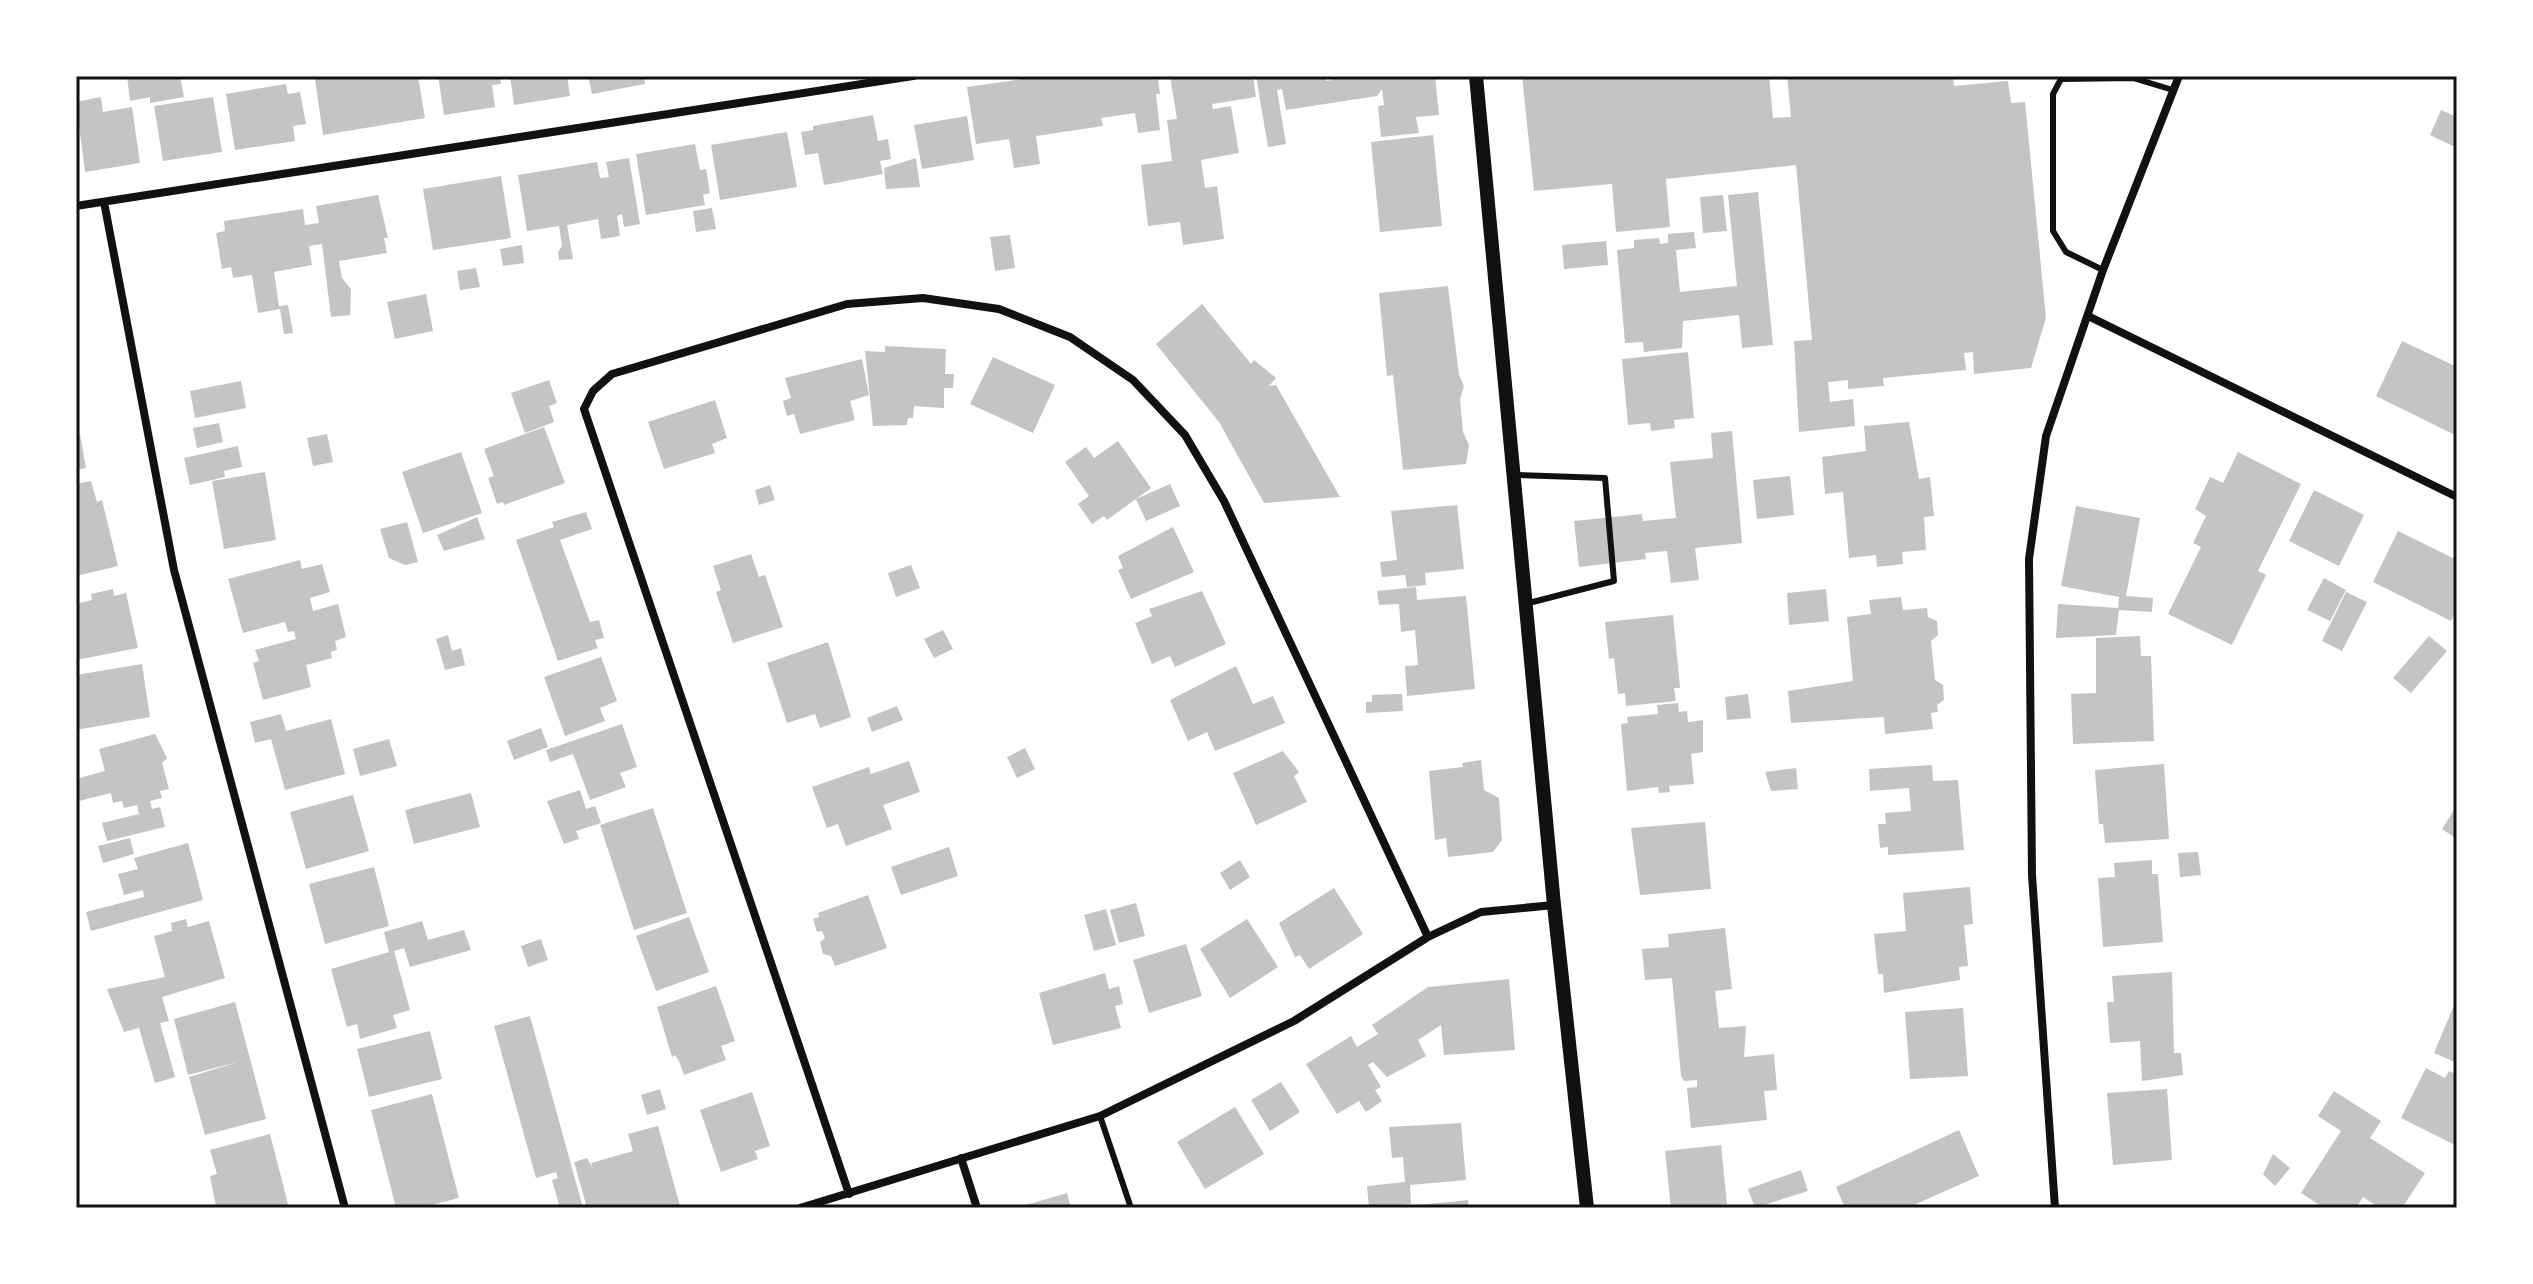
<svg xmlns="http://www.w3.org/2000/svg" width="2533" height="1284" font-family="'DM Sans',sans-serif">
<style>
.building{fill:#c4c4c4}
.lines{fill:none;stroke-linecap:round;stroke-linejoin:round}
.service{stroke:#111;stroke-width:6}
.minor{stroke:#111;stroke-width:8}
.tertiary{stroke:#111;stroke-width:14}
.neatline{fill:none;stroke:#111;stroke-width:3}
</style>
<rect width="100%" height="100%" fill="#fff"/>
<path class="building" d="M127,76h53l4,21 -34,6v-6l-20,4z
M334,76h84l7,42 -102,17 -8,-56z
M438,76h62l1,8 -9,1 3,22 -51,8z
M510,76h57l3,20 -56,9z
M588,76h56l1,8 -53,10z
M1044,76h109v4l5,-1 2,15h-4l4,36 -22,3 -3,-20 -34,5 2,8 -67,10 4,28 -26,4 -5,-29 -33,5 -9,-57z
M1170,76h83l3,21 -44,7 1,5 18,-3 8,47 -38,7 4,28 12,-2 7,53 -41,6 -3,-23 -32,4 -7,-61 31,-4 -5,-41 10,-1z
M1256,76h70v5l6,-1v-4h103l4,39 -23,2 3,16 -38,4 -3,-31 6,-1 -2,-16 -5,7 -91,14 -4,-21 -5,1 9,54 -18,3z
M1522,76h247l4,42 18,-1 -4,-41h166l1,10 54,-5 3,22 14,-1 21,216 -15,50 -57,6 -1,-22 -9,1 2,17 -83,8 1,8 -36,3v-9l-20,2 2,20 23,-3 2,27 -56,6 -5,-91 18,-1 -16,-175 -130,14 4,48 -54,5 -4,-48 -78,7z
M286,84l2,10 12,-2 6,32 -13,2 2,15 -60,9 -9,-56z
M101,97l2,15 29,-5 8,56 -55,9 -9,-70z
M213,97l9,55 -59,9 -9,-55z
M2441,110l16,7 -2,30 -25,-12z
M873,115l5,26 10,-2 3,20 -11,2 3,13 -59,11 -6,-32 -13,2 -4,-23 12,-2v-4z
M967,116l7,44 -52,9 -8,-44z
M787,132l10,55 -77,13 -9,-55z
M1433,135l9,91 -62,6 -9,-90z
M695,144l5,26 6,-1 4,24 -7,2 2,10 -59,10 -10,-61z
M629,158l11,66 -16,3 -2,-13 -5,2 3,20 -19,3 -3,-20 -31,6 6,34 -14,1 -1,-8 4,-6 -3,-20 -32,5 -9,-56 79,-13 3,16 9,-1 -3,-15z
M916,158l4,29 -34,2 -2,-21z
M501,176l10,62 -78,12 -10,-61z
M1758,192l15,153 -31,3 -3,-33 -56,6 -1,27 -38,4 -1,-10 -18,1 -8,-93 17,-2v-8l25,-2 1,6 8,-1v-9l26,-2 2,16 -20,2 4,42 57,-6 -9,-91z
M378,195l10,43h-4l3,15 -48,8 3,17 9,11 -1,26 -19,2 -9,-73 -13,2 3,19 -38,7 5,34 9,-1 5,28 -9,1 -4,-25 -22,4 -6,-38 -19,3 -2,-11 -9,2 -6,-36 9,-2 -1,-10 79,-12 2,16 14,-2 -3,-17z
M1723,195l4,36 -24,2 -3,-36z
M712,208l4,21 -20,3 -3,-21z
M1010,235l5,33 -20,3 -5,-34z
M1606,241l2,24 -44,4 -2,-24z
M522,245l2,18 -21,3 -3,-17z
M476,268l4,19 -20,3 -3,-19z
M1448,286l11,89 5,11 -4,13 3,33 6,13 -3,19 -63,6 -10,-95 -6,1 -8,-83z
M426,294l7,37 -38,8 -8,-37z
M1202,304l49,60 3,-4 22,18 -7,8 7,-1 64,112 -76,6 -45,-81 -63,-78z
M2402,341l55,26v69l-81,-40z
M885,346l61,3 -1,25h9l-1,14h-9v20l-30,-2 -1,12h-5l-1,7 -34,1 -8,-75 20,1z
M1688,352l6,66 -20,2 1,8 -24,3 -1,-8 -22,2 -6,-66z
M993,357l62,28 -22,48 -63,-29z
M862,359l7,36 -19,6 5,19 -55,14 -6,-20 -7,2 -4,-15 8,-3 -6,-20z
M549,380l8,23 -8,3 5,16 -29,11 -14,-40z
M241,381l5,27 -51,10 -5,-27z
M715,400l12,38 -15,6 3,9 -51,16 -16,-47z
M1909,422l10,57 11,-2 4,39 -10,1 2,33 -24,2 1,12 -26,3 -1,-12 -27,3 -6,-66 -18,2 -3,-37 44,-6 -2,-25z
M219,423l4,19 -26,6 -4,-20z
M544,427l21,56 -61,22 -1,-3 -6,2 -9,-26 6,-2 -10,-27z
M1732,431l10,112 -47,5 4,32 -28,3 -4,-32 -22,2 1,6 -67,8 -5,-46 68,-7 1,7 33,-3 -6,-56 43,-4 -2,-25z
M80,434l6,34 -10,2v-35z
M327,434l6,28 -20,4 -6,-28z
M1118,441l33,47 -44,32 -3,-4 -12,8 -14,-20 11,-8 -24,-34 21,-15 8,11z
M238,446l4,21 -18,4 1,6 -35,8 -6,-27z
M461,452l21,61 -59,20 -21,-61z
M2238,452l63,32 -43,87 8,4 -34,70 -64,-31 33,-67 -8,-4 13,-27 -11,-7 15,-32 13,6z
M265,472l11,68 -52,9 -12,-68z
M1790,476l4,39 -37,4 -4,-39z
M91,481l6,21 5,-2 16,66 -42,10v-92z
M1170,484l10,22 -34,15 -10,-22z
M770,485l5,15 -16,5 -4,-15z
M2314,490l50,25 -25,51 -50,-25z
M1457,505l7,64 -39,4 1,12 -19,2 -2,-12 -23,2 -2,-15 17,-2 -6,-49z
M2076,506l64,12 -14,78 27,2 -1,14 -33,-2 -3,25 -60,3 2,-34 60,4 1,-11 -58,-11z
M586,512l6,17 -32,11 30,82 9,-2 5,18 -9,2 3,8 -40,13 -42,-121 38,-13 -2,-5z
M477,517l8,22 -41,12 -7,-16z
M407,522l11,40 -13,3 -16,-7 -9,-29z
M1173,527l21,45 -63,27 -13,-29 5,-2 -5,-12z
M2398,531l59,29v48l-6,13 -78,-39z
M751,554l8,23 6,-2 18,52 -50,16 -17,-51 5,-2 -8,-24z
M300,560l2,9 20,-5 8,28 -20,6 3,13 25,-7 8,33 -11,4 2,9 -6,2 1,6 -26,7 5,22 -48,13 -10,-37 6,-2 -4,-11 41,-11 -2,-8 -6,1 -3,-10 -42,11 -15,-54z
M911,565l9,23 -24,9 -8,-24z
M2324,578l22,12 -16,31 -23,-11z
M1416,587l1,13 49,-4 9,93 -68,7 -2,-30 13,-1 -3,-35 -14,2 -2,-28 -20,1 -2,-14z
M113,589l1,7 12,-3 12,55 -62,12v-13l3,-1 -3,-42 16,-4 -1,-6z
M1826,589l3,32 -40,4 -2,-32z
M1202,591l24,53 -51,23 -5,-11 -18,8 -17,-41 17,-7 -3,-7z
M2346,592l21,10 -25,49 -20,-10z
M1901,597l2,13 24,-2 1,9 9,4 1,14 -7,6 4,39 8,5 1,15 -7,5 1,7 -7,1 2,16 -48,5 -1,-17 -93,6 -3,-32 65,-10 -6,-64 24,-3 -2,-14z
M1673,615l7,73h-6l2,13 -50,5 -1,-13 -7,1 -4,-36 -5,1 -4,-37z
M943,630l10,19 -19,9 -10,-19z
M448,635l4,16 9,-3 4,17 -20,5 -9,-31z
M2140,636l1,20h10l3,85 -81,3 -2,-50 25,-1v-55z
M2429,636l18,15 -36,42 -18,-15z
M828,642l23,75 -31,11 -5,-14 -28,9 -20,-60z
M601,657l16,44 -17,7 5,13 -40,15 -21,-59z
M142,664l8,53 -74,13v-55z
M1236,666l17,38 20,-8 12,27 -70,28 -8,-19 -19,9 -18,-41z
M1402,694l1,17 -37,2v-11h6v-7z
M1748,694l3,24 -24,2 -2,-23z
M1678,703l1,9 8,-1 1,11 15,-2v32l-12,2 3,30 -25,2 1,6 -11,1 -1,-6 -31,4 -6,-67 7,-1 -1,-6 31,-3 -1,-9z
M897,706l6,14 -31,12 -5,-14z
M281,714l5,17 45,-12 14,55 -60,16 -14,-51 -16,4 -5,-21z
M622,724l15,43 -17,6 6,14 -36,13 -17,-46 -23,8 -4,-12z
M541,728l7,19 -34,13 -7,-19z
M155,734l12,24 -5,5 7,26 -9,2 2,7 -12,3 2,8 8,-2 5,20 -58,14 -5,-18 37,-9 -2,-9 -13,3 -2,-7 -9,2 -2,-10 -32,8 -3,-22 29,-8 -6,-22z
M389,739l8,27 -37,10 -7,-27z
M1025,748l10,21 -18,9 -10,-21z
M1283,751l16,21 -5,4 13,26 -51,23 -23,-52z
M1481,760l3,30 15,8 3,42 -9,12 -45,5 -2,-19 -11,2 -6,-69 34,-4 -1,-4z
M909,761l11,31 -37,13 9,24 -46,17 -8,-22 -11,4 -15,-41 57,-20 2,7z
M2164,764l5,75 -64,4 -2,-19h-4l-4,-54z
M1932,765l1,16 25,-1 6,70 -76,5v-8l-8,1 -2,-24h8l-1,-11 26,-2 -2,-23 -39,3 -1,-22z
M1796,768l2,21 -27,2 -6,-19z
M580,790l6,19 9,-3 6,17 -25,8 3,8 -15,5 -17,-43z
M471,793l9,34 -66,17 -9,-34z
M353,795l16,56 -63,18 -16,-57z
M2457,805v34l-15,-10z
M653,808l34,105 -53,17 -34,-105z
M1705,822l6,67 -71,6 -9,-67z
M130,838l4,16 -31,9 -5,-17z
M188,843l15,57 -112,31 -5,-19 58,-15 -1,-7 -19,5 -6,-21 20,-5 -4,-11z
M949,847l9,29 -57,19 -10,-28z
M2198,852l3,23 -21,2 -2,-24z
M1240,860l10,17 -20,13 -10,-17z
M2152,860v14h6l5,68 -60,5 -5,-69 17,-1 -1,-14z
M374,867l15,59 -64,18 -16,-60z
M1970,887l3,37 -9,1 4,41 -9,1 1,13 -76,13 -1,-19h-5l-4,-40 32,-3 -3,-38z
M1334,888l29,46 -54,35 -9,-14 -5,2 -16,-34z
M868,895l19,53 -52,18 -4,-10 -8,-2 -3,-12 5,-4 -3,-7 -5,1 -4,-13 6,-2 -1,-4z
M1136,903l9,33 -26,7 -9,-33z
M1106,909l10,36 -22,6 -10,-36z
M689,917l20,55 -53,19 -20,-55z
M186,919l2,8 21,-6 16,57 -63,19 7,24 -9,2 15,54 -20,6 -16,-55 -15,4 -17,-43 58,-12 -11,-41 18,-5 -1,-8z
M1247,919l31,48 -48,31 -30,-49z
M422,921l6,19 36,-10 7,20 -61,17 -6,-19 -10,3 16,59 -17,5 4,13 -37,11 -3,-15 -10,3 -16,-58 58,-17 -5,-20z
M1725,928l7,61 -17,2 4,37 27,-2 -2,31 30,-3 3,36 -13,1 3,29 -76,8 -4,-40 10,-1v-7l-13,1 -3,-5 -9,-98 -27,2 -3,-31 27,-2 -1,-13z
M541,939l7,21 -20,7 -7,-21z
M1186,944l16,52 -53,17 -16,-53z
M2172,972l2,81h7l2,22 -41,6 -2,-40 -30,2 -3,-41h7l-2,-26z
M1105,973l4,16 10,-3 4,18 -8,2 6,22 -68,17 -14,-52z
M1509,979l6,71 -71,5 -3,-30 -23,15 8,16 -39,21 -14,-15 -5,3 13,22 -6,3 7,11 -16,11 -7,-11 -22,13 -31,-50 45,-28 6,11 21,-13 -6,-9 56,-38z
M716,986l19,55 -14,5 5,14 -42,15 -5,-14 -4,-6 -3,2 -15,-50z
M2457,998v65l-23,-10z
M235,1002l31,117 -61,16 -16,-58 49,-15 -50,13 -14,-56z
M1963,1008l5,68 -58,3 -5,-67z
M530,1016l42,152 11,40h-23l-8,-28 6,-2 -2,-6 -20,6 -42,-152z
M430,1031l12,48 -73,18 -12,-48z
M2426,1068l19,10 4,-7 8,4v71l-56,-28z
M1281,1082l19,30 -30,19 -19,-31z
M660,1089l6,20 -19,6 -6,-20z
M2167,1089l5,71 -59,5 -6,-72z
M2334,1091l47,30 -11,17 55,35 -23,35h-22l-17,-11 -7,11h-32l-23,-15 40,-62 -23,-15z
M752,1092l18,54 -15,5 3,8 -37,13 -21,-62z
M432,1094l27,104 -40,10h-23l-25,-98z
M1235,1107l29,47 -59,35 -28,-47z
M1461,1123l5,57 -56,5 1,19 -42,4 -2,-22 38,-4 -2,-25 -11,1 -3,-31z
M658,1126l22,80 -93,2 -13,-46 13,-4 6,11 -2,-6 42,-12 -5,-17z
M1959,1130l20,46 -72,32h-44l-1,-3 -17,3 -9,-21z
M270,1134l19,74 -73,-2 -6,-30 7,-2 -7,-24z
M1721,1145l6,59 -56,4 -6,-57z
M2273,1154l17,14 -15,18 -12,-12z
M1801,1170l7,21 -53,17 -7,-19z
M1067,1193l4,15h-52v-1z
M1468,1200l1,8h-60v-2z"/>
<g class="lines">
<path class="service" d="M2103,270l-37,-18 -13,-21v-137l8,-15 72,-1 40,12
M1516,475l89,3 9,103 -89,23
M1100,1116l31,92"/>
<path class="minor" d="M104,202l70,368 171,638
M76,206l837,-130
M2088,316l369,181
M961,1158l16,50
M849,1194l-265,-785 9,-18 19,-17 235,-70 76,-6 76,11 71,28 63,43 52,55 39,66 204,436
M800,1208l300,-92 194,-95 134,-84 53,-25 73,-7
M2055,1208l-23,-333 -3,-316 17,-123 57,-166 76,-194"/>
<path class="tertiary" d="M1476,76l78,829 33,303"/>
</g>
<rect width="2533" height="1284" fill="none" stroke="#ffffff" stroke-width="156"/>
<rect x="78" y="78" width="2377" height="1128" class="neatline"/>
</svg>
